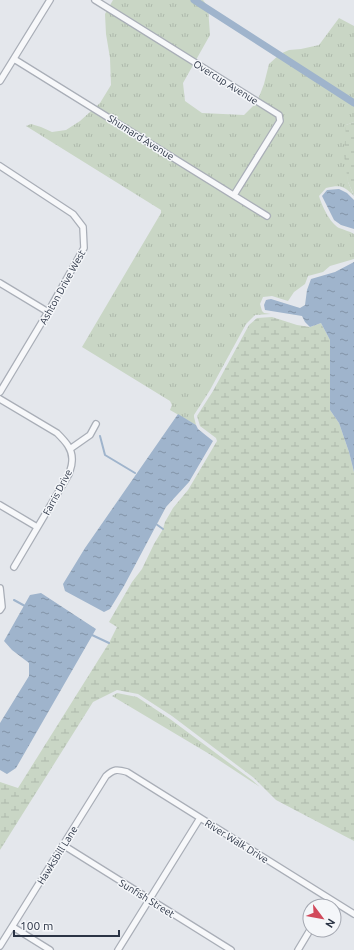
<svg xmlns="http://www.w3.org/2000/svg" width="354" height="950" font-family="Ubuntu,sans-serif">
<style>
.grass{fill:url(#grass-tufts)}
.wetland{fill:url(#wetland-marsh)}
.water{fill:url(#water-ripples)}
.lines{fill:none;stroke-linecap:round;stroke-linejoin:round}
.stream{stroke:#9fb4cc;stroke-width:2}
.canal{stroke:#9fb4cc;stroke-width:7}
.street-casing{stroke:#a9aeb7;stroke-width:8}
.street{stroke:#f7f8fa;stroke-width:5.5}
.labels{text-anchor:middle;stroke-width:3;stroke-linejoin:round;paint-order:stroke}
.street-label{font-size:10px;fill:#2b3445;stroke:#f4f6f9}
</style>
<defs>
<pattern id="grass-tufts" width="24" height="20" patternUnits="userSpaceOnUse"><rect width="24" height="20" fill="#c9d6c5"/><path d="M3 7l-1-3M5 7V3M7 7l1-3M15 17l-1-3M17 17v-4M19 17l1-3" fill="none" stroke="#adb8ab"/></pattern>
<pattern id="wetland-marsh" width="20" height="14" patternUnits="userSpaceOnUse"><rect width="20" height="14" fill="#c9d6c5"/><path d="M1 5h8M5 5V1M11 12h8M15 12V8" fill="none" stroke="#adb8ab"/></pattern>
<pattern id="water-ripples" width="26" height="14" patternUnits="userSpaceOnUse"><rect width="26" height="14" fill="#9fb4cc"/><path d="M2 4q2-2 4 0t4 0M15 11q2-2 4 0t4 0" fill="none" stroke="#8293a7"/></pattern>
</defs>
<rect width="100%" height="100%" fill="#e4e7ec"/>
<path class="grass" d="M113,0h90l5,7 2,28 -27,48 2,18 17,12 42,2 10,-10 5,-8 5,-13 5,-20 11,-10 9,-4 12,-1 18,-4 20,-27 15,8v96l-8,3 2,57 6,14c-11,-11 -14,-11 -28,-8l-7,8c3,10 11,27 20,32 5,2 10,3 15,6v25l-24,7 -7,6 -15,4 -3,8 -11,8 -6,9 -16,-5 -9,1 -3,7 2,7 2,2 7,1 -16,1 -9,9 -36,66 -16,25v2l2,8 -26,-15 2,-5 -2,-4 -88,-54 79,-134v-3l-135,-84 5,-2 10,3 11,5 14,-2 14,-9 20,-18 11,-18 -1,-27 -4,-24 -1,-20z
M117,693l20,4 33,22 82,61 8,7 -49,-32 -99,-59z"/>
<path class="wetland" d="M354,122v73l-6,-13 -4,-27 2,-30z
M272,317l25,8 13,2 11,-4 9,17v70l9,13 10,29 5,20v369l-78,-41 -22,-22 -82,-62 -34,-22 -21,-4 -24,12 -93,148v-68l18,6 91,-145 8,-16 -8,-5 23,-40 10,-13 12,-25 9,-15 2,-7 8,-14 15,-18 29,-49 -1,-3 -16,-12 -3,-10 16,-25 36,-66 8,-7z"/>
<path class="water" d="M339,189l8,4 7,7v29l-13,-4 -7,-5 -12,-24 5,-6z
M354,262v210l-5,-20 -10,-29 -9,-13v-70l-9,-17 -11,4 -5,-5 -3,-6 -37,-6 -1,-5 2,-5 5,-1 29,9 5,-3 2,-15 4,-11 24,-7z
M178,414l18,11 2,4 15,12 -24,41 -23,25 -42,79 -14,23 -6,3 -39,-21 -2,-7 22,-36z
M41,593l55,36 -80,139 -9,6 -7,-4v-47l29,-47v-13l-17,-13 -8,-9 26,-46z"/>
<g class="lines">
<path class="stream" d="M100,436l5,19 30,18
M156,524l7,5
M14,600l11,6
M92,635l17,8"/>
<path class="canal" d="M194,0l160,103"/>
<defs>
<path id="street" d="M95,0l184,115 1,6 -46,74
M14,59l253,157
M0,81l50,-81
M0,166l73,48 10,13 1,21 -36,64 -48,80
M0,283l48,29
M0,399l57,34c8,8 16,16 15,28 0,5 -2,9 -3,13l-55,93
M70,449l20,-14 6,-11
M0,505l37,22
M0,610l2,-3 -2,-19
M63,845l168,105
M325,906l4,-7
M13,927l37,23
M0,946l106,-170c8,-7 11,-7 21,-4l227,142
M118,950l82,-132
M298,950l12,-20"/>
</defs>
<use href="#street" class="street-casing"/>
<use href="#street" class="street"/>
</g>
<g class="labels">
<g class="street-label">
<text transform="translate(226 82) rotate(32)" y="4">Overcup Avenue</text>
<text transform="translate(141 137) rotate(32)" y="4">Shumard Avenue</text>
<text transform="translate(62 287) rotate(-61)" y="4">Ashton Drive West</text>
<text transform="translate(57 492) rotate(-62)" y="4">Farris Drive</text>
<text transform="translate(237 841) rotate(32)" y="4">River Walk Drive</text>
<text transform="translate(57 855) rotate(-58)" y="4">Hawksbill Lane</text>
<text transform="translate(147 898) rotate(32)" y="4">Sunfish Street</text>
</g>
</g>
<g transform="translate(322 918) rotate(122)"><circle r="19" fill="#f4f6f9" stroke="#a4a8b1"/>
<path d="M0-3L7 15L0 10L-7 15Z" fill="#d1495b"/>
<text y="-6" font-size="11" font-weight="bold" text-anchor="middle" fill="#2b3445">N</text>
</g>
<path d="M14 930v6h105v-6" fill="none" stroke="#2b3445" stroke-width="2"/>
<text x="20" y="930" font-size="12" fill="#2b3445" stroke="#f4f6f9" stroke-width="3" paint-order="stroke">100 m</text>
</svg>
